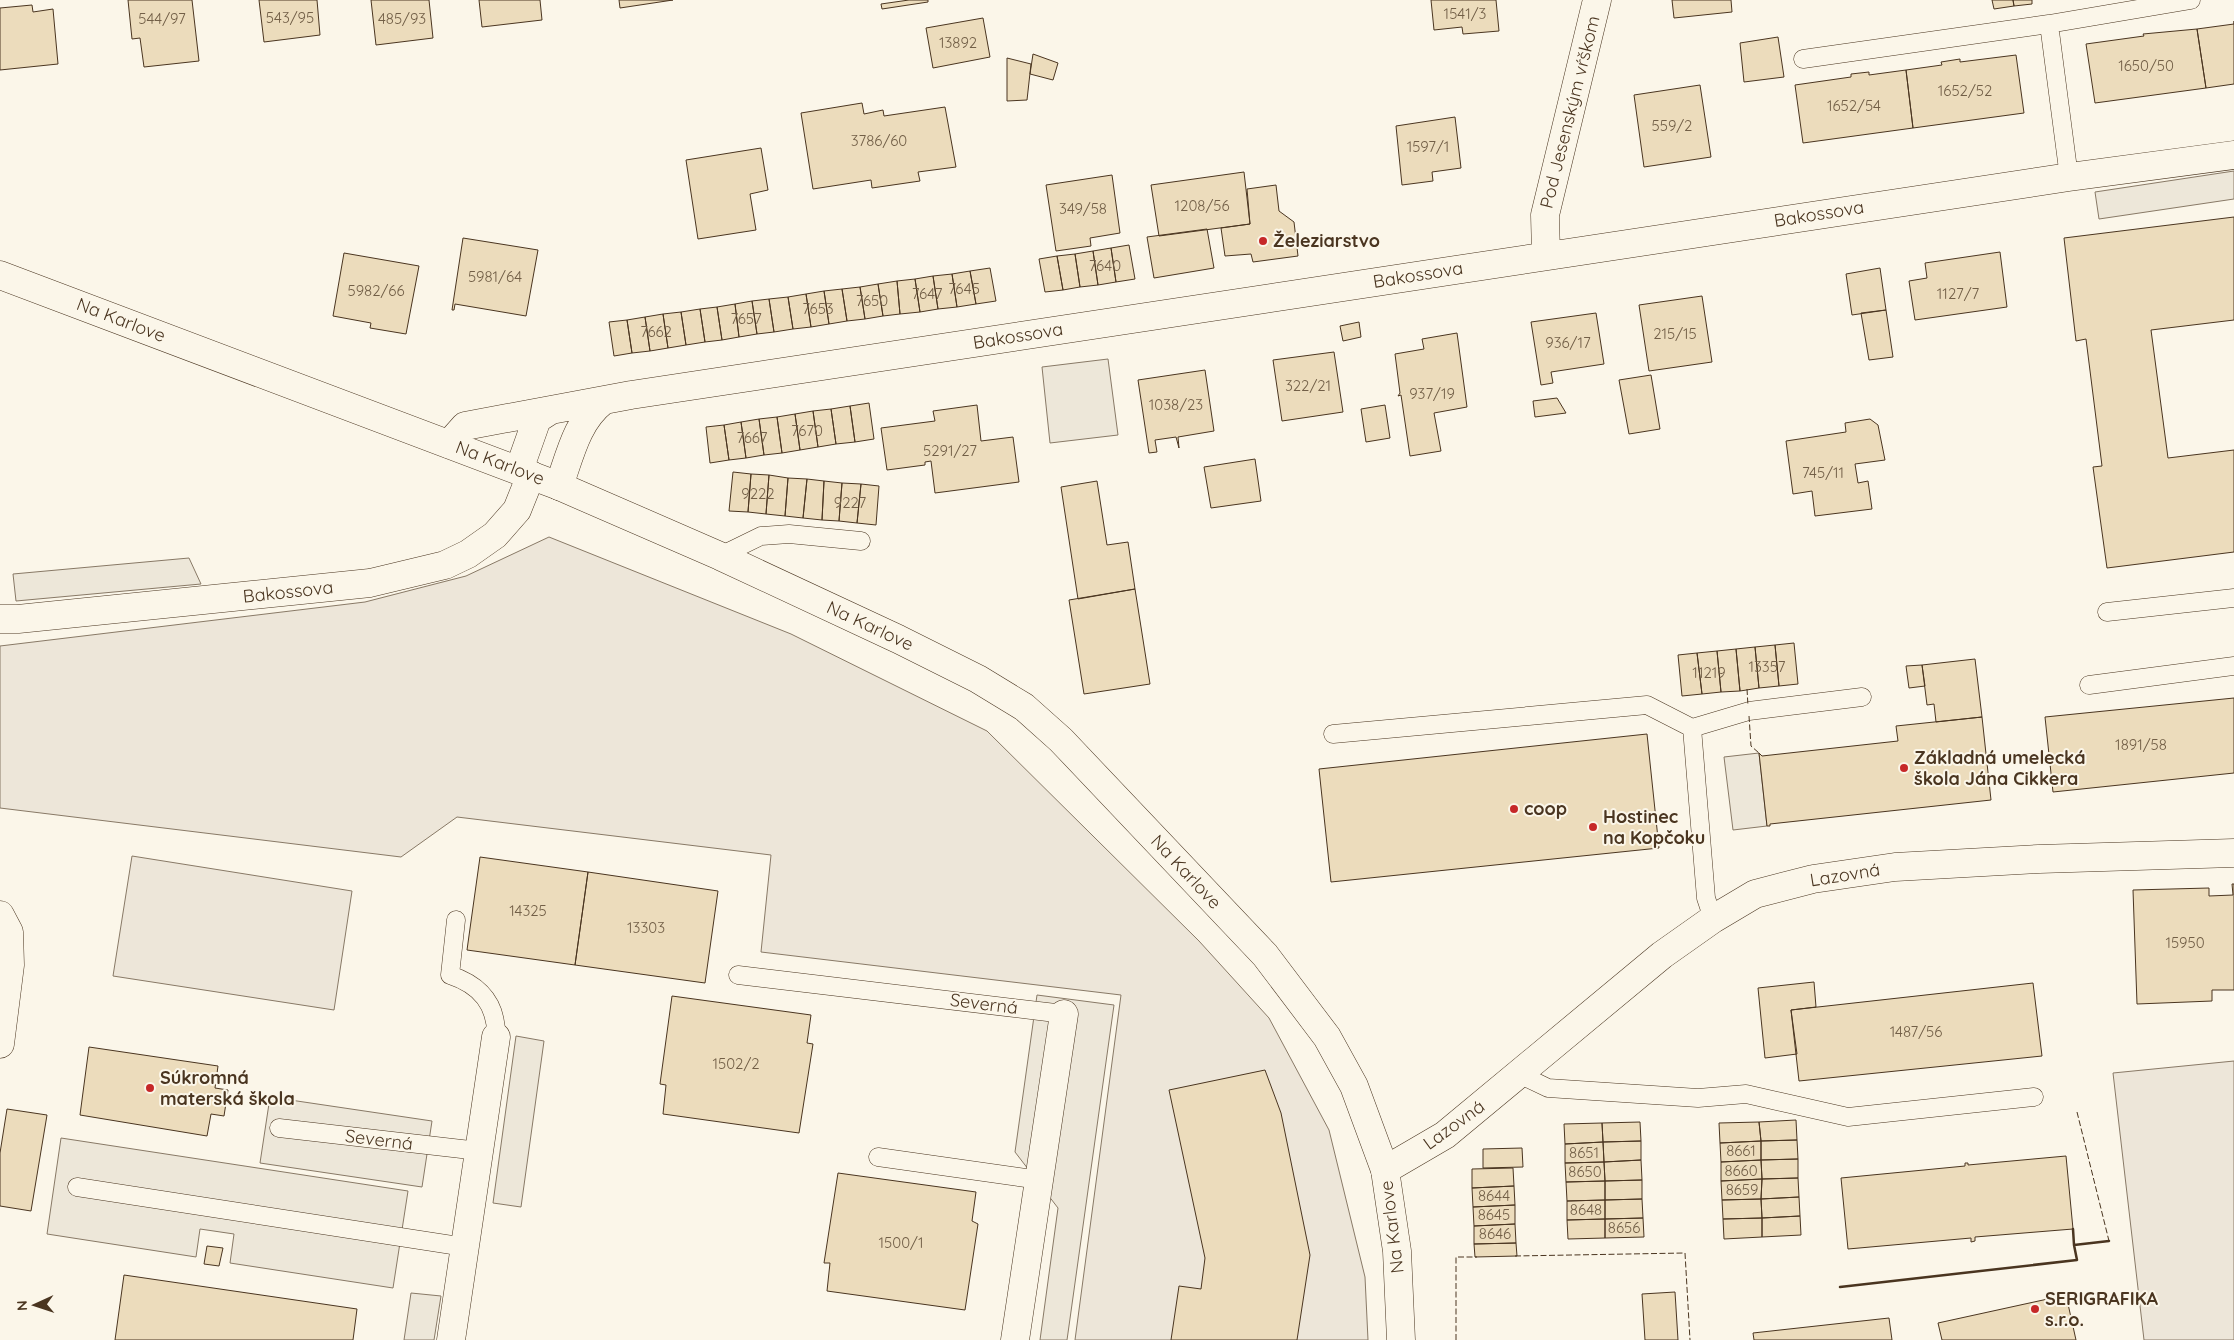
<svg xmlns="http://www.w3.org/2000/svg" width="2234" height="1340" font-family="Quicksand,sans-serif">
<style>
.green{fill:#ede6d9;stroke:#887966}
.parking{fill:#ede7d9;stroke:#887966}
.building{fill:#ecdcbc;stroke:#4a3520}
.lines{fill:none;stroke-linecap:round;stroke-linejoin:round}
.lane-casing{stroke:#4a3520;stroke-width:19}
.street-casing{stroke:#4a3520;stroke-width:29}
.secondary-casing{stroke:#4a3520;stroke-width:29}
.lane{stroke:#fbf6e9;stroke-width:18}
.street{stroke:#fbf6e9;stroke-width:28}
.secondary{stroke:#fbf6e9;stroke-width:28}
.fence{stroke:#4a3520;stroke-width:1;stroke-dasharray:6 2.5;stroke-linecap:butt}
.wall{stroke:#4a3520;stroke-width:2.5}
.poi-dot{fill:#c62828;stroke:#fbf6e9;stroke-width:2}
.labels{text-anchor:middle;stroke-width:4;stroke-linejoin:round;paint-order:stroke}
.number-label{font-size:15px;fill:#725f47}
.street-label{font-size:18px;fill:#4a3520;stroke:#fbf6e9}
.poi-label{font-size:18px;font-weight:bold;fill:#4a3520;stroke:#fbf6e9;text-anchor:start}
</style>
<rect width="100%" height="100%" fill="#fbf6e9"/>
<path class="green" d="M549,537l242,97 196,97 212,210 70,77 60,112 36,147 3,63h-293l46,-345 -360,-43 10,-97 -314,-38 -56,40 -401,-49v-162l365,-44 101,-26z
M132,856l220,35 -18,119 -221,-34z
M2234,1061v279h-90l-31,-267z"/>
<path class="parking" d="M2234,171v28l-135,20 -4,-27z
M1108,359l10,76 -68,8 -8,-76z
M189,558l12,26 -185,17 -3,-27z
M1759,753l8,73 -34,4 -9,-73z
M1037,995l77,10 -47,335h-27l18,-132 -43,-56z
M516,1036l28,5 -23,166 -28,-4z
M270,1097l162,24 -10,66 -162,-24z
M61,1138l347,53 -15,97 -163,-25 4,-29 -34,-5 -4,28 -149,-23z
M411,1293l30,3 -7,44h-30z"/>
<path class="building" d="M128,0h64l7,61 -55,6 -4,-29 -8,1z
M259,0h58l3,35 -56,7z
M371,0h58l4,38 -57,7z
M479,0h61l2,20 -60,7z
M619,0h54l-53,8z
M909,0h19v2l-46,7 -1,-5z
M1431,0h65l3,31 -36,3 -1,-7 -28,3z
M1672,0h59l1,12 -58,6z
M1992,0h21l1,6 -20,3z
M2013,0h19v4l-18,2z
M32,5l1,7 20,-3 5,55 -58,6v-62z
M983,18l7,39 -57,11 -7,-40z
M2234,21v63l-28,4 -9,-59 37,-5z
M2197,29l9,59 -111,15 -9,-59 58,-8 -1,-2z
M1778,37l6,40 -40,5 -4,-39z
M1033,54l25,9 -5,17 -23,-6z
M2016,55l8,58 -111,15 -7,-58 36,-5 -1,-3 19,-3v3z
M1007,58l24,6 -4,36 -20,1z
M1906,70l7,58 -110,15 -8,-58 56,-8v-3l18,-2v3z
M1700,85l11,72 -67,10 -10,-72z
M862,103l2,11 19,-4 1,6 61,-9 11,60 -38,5 2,9 -48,7 -1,-8 -58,9 -12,-76z
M1455,117l6,51 -29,4 1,9 -31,4 -6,-59z
M761,148l7,42 -18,4 6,36 -58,9 -12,-79z
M1244,172l6,52 -91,12 -8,-51z
M1112,175l8,58 -30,5 1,8 -35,5 -10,-66z
M1276,185l3,26 15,11 4,34 -45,6 -2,-8 -26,2 -4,-28 29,-4 -3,-35z
M2234,217v103l-83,10 17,128 66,-8v102l-127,16 -14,-101 9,-1 -16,-127 -10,2 -12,-103z
M1207,229l7,39 -60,10 -7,-41z
M463,238l75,12 -12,66 -71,-12 -1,6h-2z
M1129,245l6,34 -19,3 -5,-34z
M1111,248l5,34 -18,3 -5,-34z
M1093,251l5,34 -18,2 -5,-33z
M2000,252l7,55 -92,13 -6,-39 18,-3 -2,-15z
M344,253l75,13 -13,68 -36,-6 1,-5 -38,-7z
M1075,254l5,33 -17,3 -6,-34z
M1057,256l6,34 -18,2 -6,-33z
M990,268l6,33 -20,3 -6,-33z
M1880,268l6,42 -34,5 -6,-41z
M970,271l6,33 -19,3 -5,-33z
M952,274l5,33 -19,2 -5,-33z
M933,276l5,33 -18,3 -5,-33z
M915,279l5,33 -20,2 -3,-33z
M897,281l3,33 -17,2 -5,-32z
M878,284l5,32 -18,3 -5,-32z
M860,287l5,32 -18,2 -5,-32z
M842,289l5,32 -18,3 -5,-33z
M824,291l5,33 -18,3 -5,-33z
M806,294l5,33 -18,2 -5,-32z
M1702,296l10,66 -63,9 -10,-66z
M788,297l5,32 -19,3 -5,-33z
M769,299l5,33 -17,2 -5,-33z
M752,301l5,33 -18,3 -4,-33z
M735,304l4,33 -17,3 -5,-33z
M717,307l5,33 -17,2 -5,-33z
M700,309l5,33 -19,3 -5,-33z
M1886,310l7,47 -24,3 -8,-47z
M681,312l5,33 -18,3 -5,-34z
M1596,313l8,51 -53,8 2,11 -12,2 -10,-63z
M663,314l5,34 -18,3 -5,-34z
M645,317l5,34 -18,2 -5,-33z
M627,320l5,33 -18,3 -5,-34z
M1359,322l2,15 -18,4 -3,-15z
M1457,333l10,74 -33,6 7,38 -31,5 -9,-61 -3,1 2,-3 -5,-39 29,-5 -2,-10z
M1334,352l9,60 -61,9 -9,-61z
M1205,370l9,61 -36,6 1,11 -3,-11 -21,3 2,12 -8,1 -11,-73z
M1651,375l9,54 -31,5 -10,-54z
M1557,398l9,15 -31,4 -2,-16z
M869,403l5,36 -19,3 -5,-36z
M977,405l4,36 32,-4 6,45 -84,11 -4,-32 -6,1v3l-38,5 -6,-42 54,-7 -2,-10z
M1385,405l5,33 -24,4 -5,-33z
M850,406l5,36 -19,2 -5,-35z
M831,409l5,35 -18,3 -5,-36z
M813,411l5,36 -18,3 -5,-36z
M795,414l5,36 -18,3 -5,-36z
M777,417l5,36 -18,2 -5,-36z
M759,419l5,36 -18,3 -5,-36z
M1870,419l8,6 7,35 -30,4 3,19 10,-2 4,28 -57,7 -3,-25 -19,3 -7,-53 60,-9 -1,-9z
M741,422l5,36 -17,2 -5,-35z
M724,425l5,35 -19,3 -4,-36z
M1255,459l6,42 -50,7 -7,-41z
M733,472l18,2 -3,38 -19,-1z
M751,474l18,1 -3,39 -18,-2z
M769,475l19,3 -3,38 -19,-2z
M788,478l19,1 -4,39 -18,-2z
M807,479l17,2 -2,39 -19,-2z
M824,481l18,2 -3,38 -17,-1z
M1097,481l10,64 21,-3 7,47 -57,10 -17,-112z
M842,483l19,1 -4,39 -18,-2z
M861,484l18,2 -3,39 -19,-2z
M1135,589l15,95 -66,10 -15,-94z
M1794,643l4,41 -19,2 -4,-41z
M1775,645l4,41 -20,2 -4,-41z
M1755,647l4,41 -19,3 -4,-42z
M1736,649l4,42 -19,1 -4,-41z
M1717,651l4,41 -19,2 -5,-41z
M1697,653l5,41 -20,2 -4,-41z
M1975,659l7,58 -46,5 -2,-18 -7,1 -5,-40z
M1922,665l3,21 -16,2 -3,-22z
M2234,698v75l-181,19 -8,-75z
M1982,717l9,83 -221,24v2h-3l-8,-73 3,3 136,-15 -2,-15z
M1647,734l12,114 -328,34 -12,-113z
M480,857l108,15 -13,93 -108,-15z
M588,872l130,19 -13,92 -130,-18z
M2232,884h2v106h-22v11l-75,3 -4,-114 76,-2v8l24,-1z
M1814,982l2,25 -25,3 6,44 -32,4 -7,-70z
M2033,983l9,73 -243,25 -8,-71z
M672,996l139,19 -4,28 6,1 -14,89 -136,-19 3,-29 -6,-1z
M89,1047l129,19 -3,22 13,2 -4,26 -13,-2 -4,22 -127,-21z
M1265,1070l16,43 29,142 -13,85h-126l8,-54 22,3 4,-31 -36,-168z
M7,1109l40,6 -16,96 -31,-5v-53z
M1796,1120l1,20 -36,1 -2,-19z
M1640,1122l1,19 -38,1 -1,-19z
M1759,1122l2,19 -41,2 -1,-20z
M1602,1123l1,19 -38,2 -1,-20z
M1797,1140l1,19 -37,1v-19z
M1641,1141v19l-37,2 -1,-20z
M1761,1141v19l-40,2 -1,-19z
M1603,1142l1,20 -39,1v-19z
M1522,1148l1,19 -40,1v-19z
M2066,1156l7,73 -98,8v4l-4,1v-4l-123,11 -7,-71 124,-12v-3h3v2z
M1798,1159v19l-36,1 -1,-19z
M1641,1160l1,20 -37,1 -1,-19z
M1761,1160l1,19 -41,2v-19z
M1604,1162l1,19 -39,1 -1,-19z
M1513,1168l1,18 -42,2v-19z
M838,1173l138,19 -4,29 6,3 -13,86 -138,-19 3,-28h-6z
M1798,1178l1,19 -38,2 1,-20z
M1762,1179l-1,20 -39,1 -1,-19z
M1642,1180v19l-37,1v-19z
M1605,1181v19l-38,1 -1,-19z
M1514,1186l1,19 -42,2 -1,-19z
M1799,1197l1,19 -38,2 -1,-19z
M1642,1199l1,19 -38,1v-19z
M1761,1199l1,19 -39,1 -1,-19z
M1605,1200v19l-38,1v-19z
M1515,1205v19l-41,2 -1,-19z
M1800,1216l1,19 -39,2v-19z
M1643,1218l1,19 -39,1v-19z
M1762,1218v19l-38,2 -1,-20z
M1605,1219v19l-37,1 -1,-19z
M1515,1224l1,19 -42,1v-18z
M1516,1243l1,13 -42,1 -1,-13z
M207,1246l16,2 -4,18 -15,-2z
M124,1275l233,34 -4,31h-238z
M1675,1292l3,48h-33l-3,-46z
M2066,1295l10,45h-134l-4,-17z
M1889,1318l3,22h-138l-1,-7z"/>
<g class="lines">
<defs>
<path id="lane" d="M1803,59l246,-35
M2069,177l-20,-153 142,-24
M720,556l41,-20 28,-2 72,7
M2107,612l127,-14
M2089,685l145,-19
M1692,728l14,170 7,21
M1333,734l314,-29 45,23 57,-17 113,-14
M456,920l-6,55c30,10 47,29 46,62
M738,975l326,39
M1519,1074l29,14 150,10 48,-4 102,23 186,-20
M279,1128l200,23
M878,1157l162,23
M77,1187l388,60"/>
<path id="street" d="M1546,255l-1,-40 52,-215
M449,444l16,-18 166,-31 1438,-218 165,-22
M519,470l18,-51 14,-9
M559,486c11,-31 18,-65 44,-85
M0,619h18l352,-36 75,-18 23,-11 27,-19 22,-25 14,-35
M0,915l9,17 1,33 -10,79
M1385,1170l60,-35 217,-180 51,-36 42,-25 58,-15 82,-12 144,-8 195,-6
M451,1340l45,-303
M1015,1340l49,-326"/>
<path id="secondary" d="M0,275l559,211 161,70 178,83 80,40 46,28 37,33 204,215 62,82 27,49 31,84 12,81 4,89"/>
</defs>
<use href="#lane" class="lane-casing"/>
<use href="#street" class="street-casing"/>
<use href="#secondary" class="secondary-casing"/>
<use href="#lane" class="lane"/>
<use href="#street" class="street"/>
<use href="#secondary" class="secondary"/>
<path class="fence" d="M1747,689l1,17
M1749,716l2,30 8,7
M2077,1112l32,129
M1515,1256l170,-3 5,87
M1456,1340v-83h21"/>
<path class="wall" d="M2073,1229l1,16
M1840,1287l237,-27 -3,-15 35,-4"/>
</g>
<g class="poi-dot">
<circle cx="1263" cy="241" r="5"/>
<circle cx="1904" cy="768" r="5"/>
<circle cx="1514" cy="809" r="5"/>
<circle cx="1593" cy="827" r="5"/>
<circle cx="150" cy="1088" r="5"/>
<circle cx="2035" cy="1309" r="5"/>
</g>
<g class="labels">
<g class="number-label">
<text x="1465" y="19">1541/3</text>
<text x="290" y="23">543/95</text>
<text x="162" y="24">544/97</text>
<text x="402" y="24">485/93</text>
<text x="958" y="48">13892</text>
<text x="2146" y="71">1650/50</text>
<text x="1965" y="96">1652/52</text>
<text x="1854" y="111">1652/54</text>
<text x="1672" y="131">559/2</text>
<text x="879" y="146">3786/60</text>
<text x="1428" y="152">1597/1</text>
<text x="1202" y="211">1208/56</text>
<text x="1083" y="214">349/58</text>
<text x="1105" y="271">7640</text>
<text x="495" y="282">5981/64</text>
<text x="964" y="294">7645</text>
<text x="376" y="296">5982/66</text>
<text x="927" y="299">7647</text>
<text x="1958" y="299">1127/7</text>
<text x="872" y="306">7650</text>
<text x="818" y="314">7653</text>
<text x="746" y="324">7657</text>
<text x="656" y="337">7662</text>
<text x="1675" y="339">215/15</text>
<text x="1568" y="348">936/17</text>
<text x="1308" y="391">322/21</text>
<text x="1432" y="399">937/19</text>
<text x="1176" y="410">1038/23</text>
<text x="807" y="436">7670</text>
<text x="752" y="443">7667</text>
<text x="950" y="456">5291/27</text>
<text x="1823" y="478">745/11</text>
<text x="758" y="499">9222</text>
<text x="850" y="508">9227</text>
<text x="1767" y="672">13357</text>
<text x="1709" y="678">11219</text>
<text x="2141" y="750">1891/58</text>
<text x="528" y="916">14325</text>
<text x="646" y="933">13303</text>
<text x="2185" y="948">15950</text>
<text x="1916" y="1037">1487/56</text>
<text x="736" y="1069">1502/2</text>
<text x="1741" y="1156">8661</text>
<text x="1584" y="1158">8651</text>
<text x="1741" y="1176">8660</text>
<text x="1585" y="1177">8650</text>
<text x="1742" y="1195">8659</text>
<text x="1494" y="1201">8644</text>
<text x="1586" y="1215">8648</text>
<text x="1494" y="1220">8645</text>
<text x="1624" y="1233">8656</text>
<text x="1495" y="1239">8646</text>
<text x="901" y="1248">1500/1</text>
</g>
<g class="street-label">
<text transform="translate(1570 112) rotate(-76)" y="6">Pod Jesenským vŕškom</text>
<text transform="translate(1819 214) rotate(-9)" y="6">Bakossova</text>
<text transform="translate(1418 275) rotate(-9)" y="6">Bakossova</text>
<text transform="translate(121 320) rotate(21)" y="6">Na Karlove</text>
<text transform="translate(1018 336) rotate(-9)" y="6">Bakossova</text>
<text transform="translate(500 463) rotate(21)" y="6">Na Karlove</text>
<text transform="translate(288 592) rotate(-6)" y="6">Bakossova</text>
<text transform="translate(870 626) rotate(25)" y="6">Na Karlove</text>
<text transform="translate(1186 872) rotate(47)" y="6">Na Karlove</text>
<text transform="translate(1845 875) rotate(-9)" y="6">Lazovná</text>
<text transform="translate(984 1004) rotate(7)" y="6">Severná</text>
<text transform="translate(1454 1125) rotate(-36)" y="6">Lazovná</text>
<text transform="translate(379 1140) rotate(7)" y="6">Severná</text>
<text transform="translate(1392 1227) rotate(-97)" y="6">Na Karlove</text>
</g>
<g class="poi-label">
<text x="1273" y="247">Železiarstvo</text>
<text x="1914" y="764">Základná umelecká<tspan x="1914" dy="21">škola Jána Cikkera</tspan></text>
<text x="1524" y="815">coop</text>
<text x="1603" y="823">Hostinec<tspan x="1603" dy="21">na Kopčoku</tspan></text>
<text x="160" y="1084">Súkromná<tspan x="160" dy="21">materská škola</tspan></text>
<text x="2045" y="1305">SERIGRAFIKA<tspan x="2045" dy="21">s.r.o.</tspan></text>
</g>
</g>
<g transform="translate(35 1305) rotate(267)" stroke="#fbf6e9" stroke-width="4" paint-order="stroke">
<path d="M0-4L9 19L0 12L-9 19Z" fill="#4a3520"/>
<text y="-8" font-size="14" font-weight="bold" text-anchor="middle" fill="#4a3520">N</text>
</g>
</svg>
